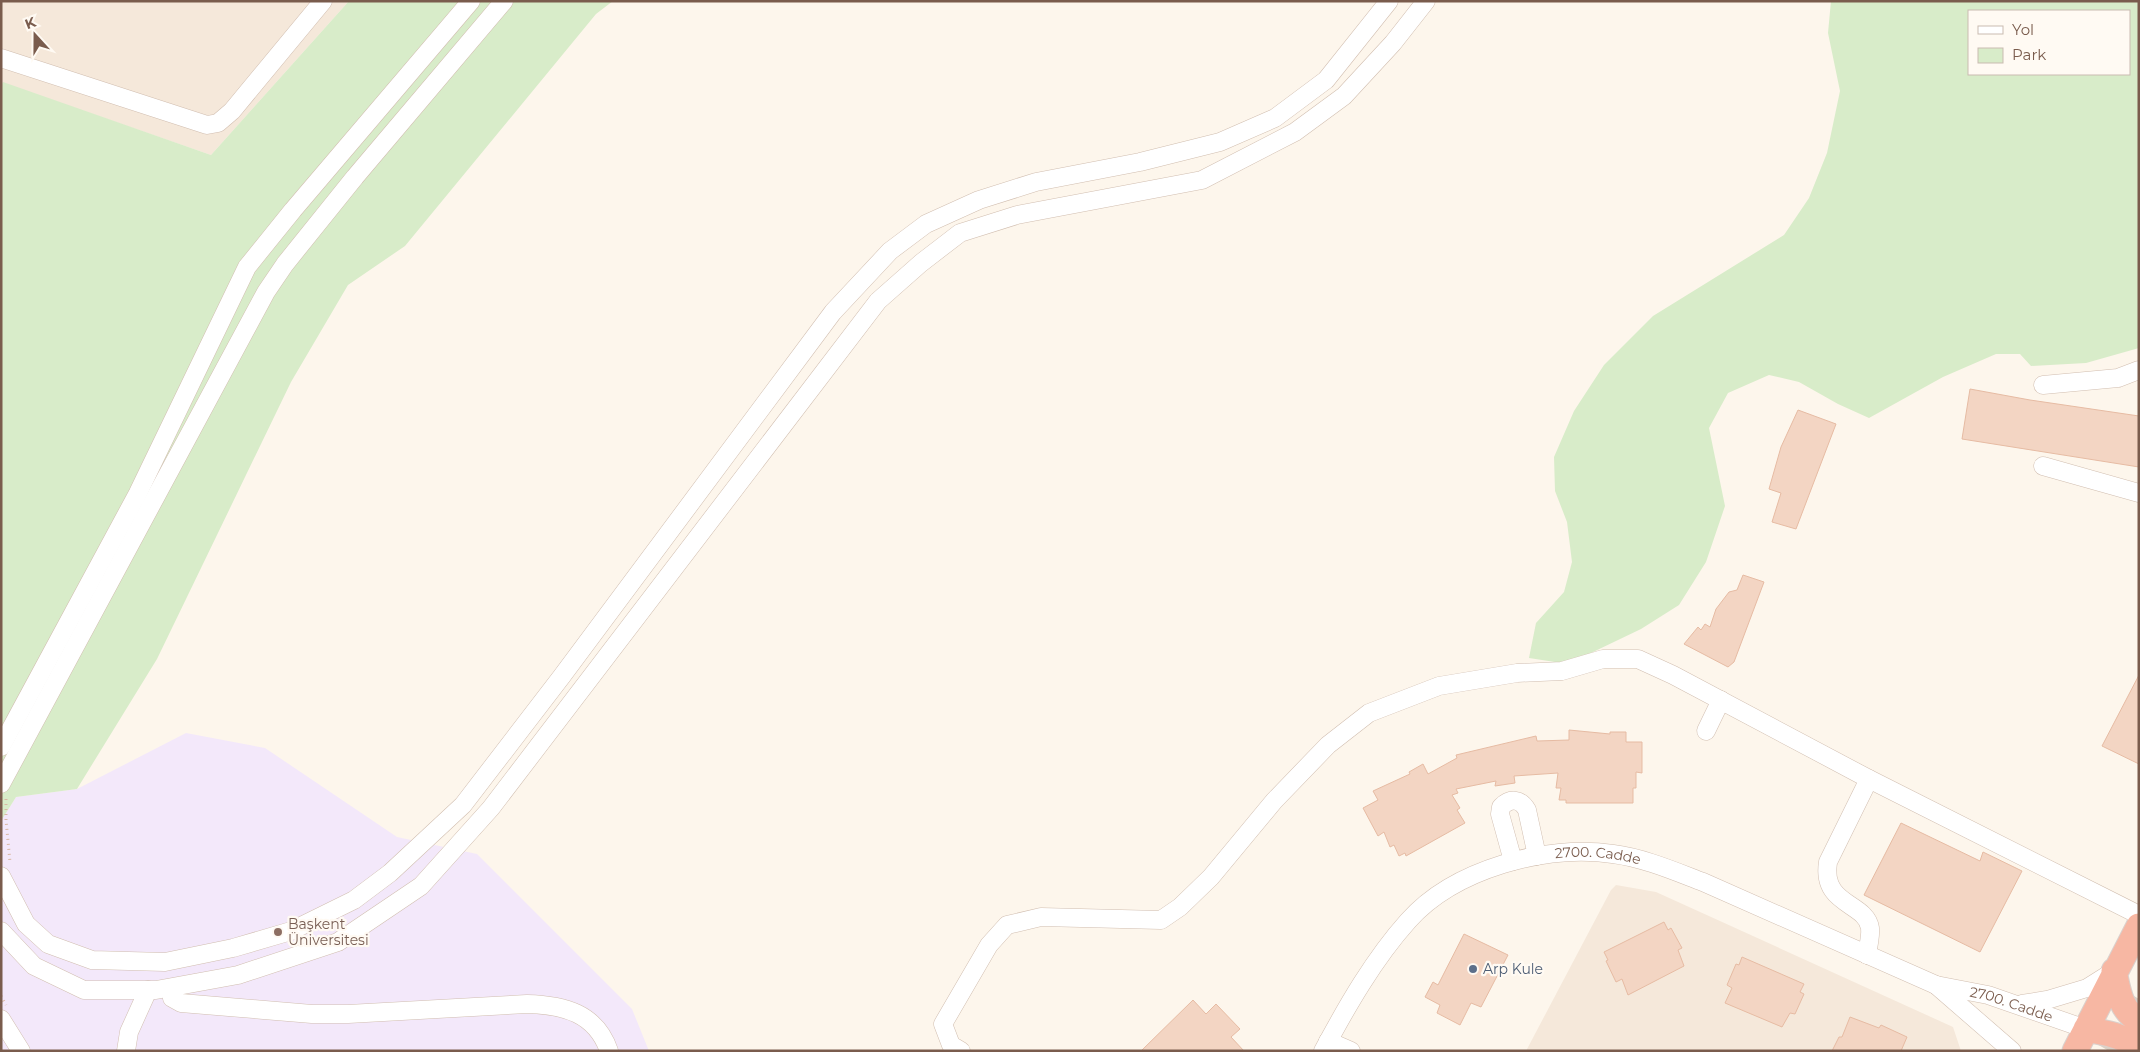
<svg xmlns="http://www.w3.org/2000/svg" width="2140" height="1052" font-family="Montserrat,sans-serif">
<style>
.residential{fill:#f5e8da}
.education{fill:#f3e8fa}
.green{fill:#d8ecc9;fill-rule:evenodd}
.building{fill:#f3d5c3;stroke:#e6bba3}
.lines{fill:none;stroke-linecap:round;stroke-linejoin:round}
.highway-tunnel{stroke:#dcd0c4;stroke-width:25;stroke-dasharray:25 12;stroke-linecap:butt}
.minor-casing{stroke:#d1beb0;stroke-width:19}
.highway-casing{stroke:#dad1cd;stroke-width:27}
.path{stroke:#d9b8a5;stroke-width:3;stroke-dasharray:1 4;stroke-linecap:butt}
.minor{stroke:#fff;stroke-width:18}
.highway{stroke:#f7b7a3;stroke-width:25}
.education-dot{fill:#8d6e63;stroke:#fffaf3;stroke-width:2}
.service-dot{fill:#5c6f8a;stroke:#fffaf3;stroke-width:2}
.labels{text-anchor:middle;stroke-width:4.5;stroke-linejoin:round;paint-order:stroke}
.street-label{font-size:14px;fill:#7a5c4d;stroke:#fffaf3}
.education-label{font-size:14px;fill:#785e54;stroke:#fffaf3;text-anchor:start}
.service-label{font-size:14px;fill:#4e5e75;stroke:#fffaf3;text-anchor:start}
</style>
<rect width="100%" height="100%" fill="#fdf6ec"/>
<path class="residential" d="M1,1h348l-138,154 -208,-72 -2,3z
M1616,885l40,7 297,135 8,24h-435l85,-161z"/>
<path class="education" d="M186,733l79,15 132,89 80,17 155,155 17,42h-648v-230l15,-24 61,-8z"/>
<path class="green" d="M349,1h264l-17,13 -191,232 -57,39 -57,97 -134,277 -80,130 -61,8 -15,24v-735l2,-4 208,73z
M1831,1h308v347l-53,15 -55,3 -11,-12h-24l-53,23 -74,41 -31,-14 -39,-22 -30,-7 -41,18 -19,35 16,78 -19,56 -27,43 -38,24 -73,35 -39,-6 7,-35 28,-31 8,-30 -5,-40 -12,-31 -1,-34 20,-46 30,-46 49,-49 131,-81 25,-37 18,-45 13,-62 -12,-58zM1969,11h160v63h-160z"/>
<path class="building" d="M1970,389l60,11 109,16v51l-177,-28z
M1798,410l38,14 -40,105 -24,-7 9,-29 -12,-4 12,-42z
M1743,575l21,7 -30,80 -6,5 -44,-23 14,-17 3,3 4,-6 5,3 6,-18 13,-17 8,-2z
M2139,675v89l-37,-18z
M1569,730l41,4v-2h16v10h16v31l-6,-1v16h-3v15h-67v-3h-7l2,-12h-5l2,-15 -44,3 1,7 -20,3 1,-5 -40,8 2,4 -6,2 8,13 -3,2 8,13 -59,33 -1,-3 -6,3 -5,-11 -4,2 -6,-15 -6,4 -15,-28 15,-8 -5,-9 37,-17 -1,-2 14,-8 5,10 29,-16 -1,-3 80,-19 1,5 32,-1z
M1901,823l79,38 3,-9 39,19 -42,81 -116,-57z
M1664,922l4,8 3,-2 11,20 -4,2 6,16 -56,29 -6,-16 -6,3 -10,-21 2,-1 -4,-8z
M1464,934l44,21 -27,52 -10,-4 -11,22 -23,-12 3,-8 -15,-8 8,-15 5,3z
M1742,957l62,27 -4,8 4,2 -9,20 -5,-1 -8,14 -57,-24 7,-15 -5,-3 9,-21 3,1z
M1193,1000l13,14 10,-10 24,25 -9,8 13,14h-103z
M1850,1017l29,11 2,-3 26,12 -6,14h-69l7,-14h3z"/>
<g class="lines">
<path class="highway-tunnel" d="M2109,1051l30,-52"/>
<defs>
<g id="minor">
<path d="M1,58l206,67 11,-2 14,-12 91,-110"/>
<path d="M2043,385l75,-7 21,-8"/>
<path d="M2043,466l96,27"/>
<path d="M1706,731l15,-31"/>
<path d="M1,747l137,-254 109,-226 46,-57 178,-209"/>
<path d="M1,784l265,-492 19,-28 70,-87 149,-176"/>
<path d="M1513,861l-13,-47 1,-7c9,-9 19,-9 26,3l10,46"/>
<path d="M1,876l25,48 22,20 44,16 73,2 68,-14 58,-17 63,-31 36,-27 73,-68 99,-129 271,-364 57,-61 36,-27 53,-24 57,-18 104,-20 80,-20 55,-24 51,-38 63,-79"/>
<path d="M1,931l33,35 50,24h72l82,-15 100,-33 83,-56 70,-78 387,-507 43,-38 39,-30 57,-18 185,-35 93,-48 49,-36 49,-53 33,-42"/>
<path d="M1867,955c1,-8 4,-19 3,-27 -4,-26 -49,-22 -42,-66l41,-83"/>
<path d="M1936,985l76,66"/>
<path d="M170,988l2,10 9,5 131,11h36l179,-10c37,1 69,9 82,47"/>
<path d="M2022,1004l25,-4 40,-12 27,-17"/>
<path d="M1,1019l20,32"/>
<path d="M1328,1041l23,10"/>
<path d="M126,1051l3,-19 19,-42"/>
<path d="M961,1051l-10,-6 -8,-21 46,-79 18,-20 34,-8 120,3 19,-13 31,-30 63,-76 54,-56 41,-32 70,-27 78,-13 45,-2 41,-12h35l35,16 196,104 270,136"/>
<path id="s1" d="M1323,1051c24,-45 51,-92 85,-130 46,-52 138,-77 205,-67 31,4 61,17 90,28l233,103 52,10 98,34"/>
</g>
<path id="highway" d="M2114,971c4,18 6,40 25,49
M2086,1029c18,4 39,6 53,20
M2075,1051l64,-125"/>
</defs>
<use href="#minor" class="minor-casing"/>
<use href="#highway" class="highway-casing"/>
<path class="path" d="M6,799v21l4,42
M1,996l5,9"/>
<use href="#minor" class="minor"/>
<use href="#highway" class="highway"/>
</g>
<circle class="education-dot" cx="278" cy="932" r="5"/>
<circle class="service-dot" cx="1473" cy="969" r="5"/>
<g class="labels">
<g class="street-label">
<text dy="5" stroke="none"><textPath href="#s1" startOffset="364">2700. Cadde</textPath></text>
<text dy="5" stroke="none"><textPath href="#s1" startOffset="806">2700. Cadde</textPath></text>
</g>
<g class="education-label">
<text x="288" y="929">Başkent<tspan x="288" dy="16">Üniversitesi</tspan></text>
</g>
<g class="service-label">
<text x="1483" y="974">Arp Kule</text>
</g>
</g>
<rect width="2140" height="1052" fill="none" stroke="#7a5c4d" stroke-width="5"/>
<rect x="1968" y="10" width="162" height="65" fill="#fffaf3" stroke="#cabbb1"/>
<rect x="1978" y="26" width="25" height="8" fill="#ffffff" stroke="#cabbb1"/>
<text x="2012" y="35" font-size="15" fill="#7a5c4d">Yol</text>
<rect x="1978" y="48" width="25" height="15" fill="#d8ecc9" stroke="#cabbb1"/>
<text x="2012" y="60" font-size="15" fill="#7a5c4d">Park</text>
<g transform="translate(35 35) rotate(339)" stroke="#fffaf3" stroke-width="4" paint-order="stroke">
<path d="M0-4L9 19L0 12L-9 19Z" fill="#7a5c4d"/>
<text y="-8" font-size="14" font-weight="bold" text-anchor="middle" fill="#7a5c4d">K</text>
</g>
</svg>
